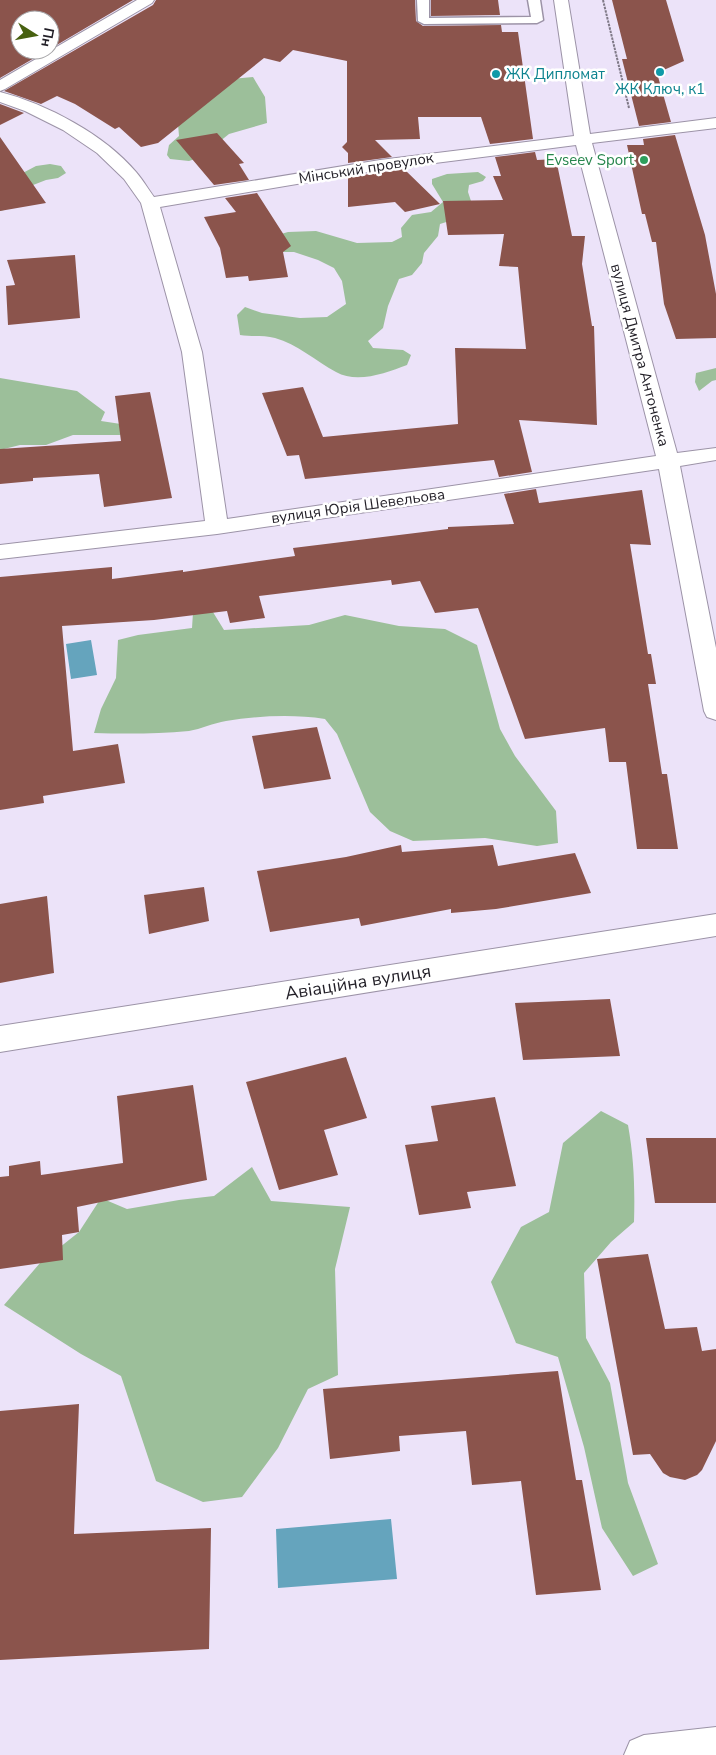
<svg xmlns="http://www.w3.org/2000/svg" width="716" height="1755" font-family="'Nunito Sans',sans-serif">
<style>
.green{fill:#9cbf9a}
.water{fill:#65a4bd}
.building{fill:#8b544c}
.lines{fill:none;stroke-linecap:round;stroke-linejoin:round}
.lane-casing{stroke:#9c93a7;stroke-width:3}
.street-casing{stroke:#9c93a7;stroke-width:2}
.path{stroke:#7f7987;stroke-width:2;stroke-dasharray:2.5 1;stroke-linecap:butt}
.lane{fill:#fff;fill-rule:evenodd}
.street{fill:#fff;fill-rule:evenodd}
.culture-dot{fill:#0f9aa8;stroke:#fff;stroke-width:2}
.leisure-dot{fill:#2e9e5b;stroke:#fff;stroke-width:2}
.labels{text-anchor:middle;stroke-width:5;stroke-linejoin:round;paint-order:stroke}
.far-culture-label{font-size:15px;fill:#0d838f;stroke:#fff;text-anchor:start}
.far-leisure-label{font-size:15px;fill:#27864d;stroke:#fff;text-anchor:end}
.far-street-label{font-size:15px;fill:#211e26;stroke:#fff}
.street-label{font-size:18px;fill:#211e26;stroke:#fff}
</style>
<rect width="100%" height="100%" fill="#ece3f9"/>
<path class="green" d="M253,77l12,20 2,26 -38,11 -10,8v9l-30,10 -19,-2 -3,-4 2,-10 10,-9 -1,-12 53,-45z
M50,164l11,2 5,7 -8,5 -12,2 -41,16 -1,14 -4,1v-26l36,-19z
M478,172l8,5 -3,4 -14,4 -1,7 3,9 -12,17 -19,6 -2,12 -14,17 -2,10 -10,12 -13,4 -11,27 -5,22 -15,13 5,7 30,2 8,5 -4,10c-21,8 -50,19 -71,7 -20,-11 -39,-28 -61,-34 -11,-3 -24,-1 -35,-3l-3,-20 8,-8 17,6 38,5 27,-1 19,-13 -4,-23 -8,-13 -16,-8 -24,-8h-24l-20,-9 38,-11 28,-1 41,12 35,-1 10,-5 -1,-9 11,-13 19,-3 12,-10 -11,-18v-5l15,-5z
M716,368v12l-4,1 -13,10 -4,-9 1,-9z
M0,378l77,13 28,21 -4,9 33,5 -14,9h-47l-27,10h-26l-20,5z
M194,597l14,7 16,26 85,-5 36,-10 54,11 46,3 32,16 23,84 15,27 41,55 2,32 -21,3 -52,-8 -72,3 -23,-10 -20,-19 -33,-78 -12,-15c-33,-5 -67,-3 -99,2 -13,2 -25,8 -37,10 -32,3 -64,3 -95,2l7,-24 15,-31 2,-38 20,-5 54,-7z
M601,1111l27,14c6,33 7,64 6,97l-23,20 -27,31 2,65 24,45 18,100 30,81 -25,12 -31,-48 -18,-81 -26,-90 -42,-14 -25,-61 30,-55 28,-15 14,-69z
M252,1167l19,34 79,6 -15,62 3,106 -30,14 -30,59 -36,49 -39,5 -47,-21 -35,-105 -40,-22 -77,-49 36,-42 39,-31 22,-34 26,11 52,-9 35,-4z"/>
<path class="water" d="M91,640l6,35 -26,4 -5,-35z
M391,1519l6,60 -119,9 -2,-59z"/>
<path class="building" d="M0,0h133l-83,49v-29h-30v30h28l-48,28z
M156,0h259l1,21 7,5 78,-1 1,7h16l15,107 -43,5 -9,-27h-63l2,22 -45,1 17,17 -44,6v-10l-6,-6 5,-5v-81l-54,-11 -13,12 -16,-4 -106,85 -17,4 -22,-20 -4,2 -40,-25 -18,-8 -16,8 -37,-13 149,-86z
M431,0h67l2,15 -69,1z
M612,0h54l18,61 -27,12 14,49 -32,4 -17,-67h5z
M0,104l24,9 -24,12z
M217,133l27,30 -5,1 10,16 -35,5 -38,-45z
M675,135l30,100 11,59v44l-40,1 -12,-35 -8,-62h-4l-7,-28h-3l-15,-69h17l-1,-6z
M0,137l46,66 -46,8z
M535,152l2,8 19,-1 16,77h13l-3,28 10,62h2l3,99 -78,-5 13,52 -33,5 -5,-17 -189,19 -6,-24 -12,1 -25,-63 41,-6 20,50 135,-13 -3,-76 71,1 -8,-82 -19,-1 5,-32 -56,1 -5,-34 60,-1 -10,-24h8l-6,-19z
M404,169l36,35 -35,8 -10,-10 -47,5v-30z
M257,193l34,53 -8,6 5,25 -39,4 -1,-5 -22,2 -6,-30 -16,-31 32,-5 -11,-14z
M75,255l5,63 -72,7 -2,-39 9,-1 -8,-25z
M150,392l22,106 -68,9 -5,-33 -66,4v3l-33,3v-35l121,-8 -6,-45z
M536,489l3,14 103,-13 9,55 -21,-1 18,110h3l5,30h-8l14,90h5l11,75h-41l-11,-87h-17l-4,-34 -80,11 -47,-131 -43,5 -15,-32 -28,4 -1,-5 -132,16 6,22 -35,5 -3,-12 -73,9 -92,6 11,125 45,-7 7,39 -82,13 1,7 -44,7v-233l112,-10v12l71,-9v2l112,-16 -2,-8 155,-19v-2l66,-3 -10,-30z
M317,727l14,52 -67,10 -12,-53z
M401,845l1,7 91,-7 5,21 77,-13 16,40 -95,16 -45,4v-4l-90,17 -2,-8 -89,14 -13,-61 89,-14z
M204,887l5,34 -60,13 -5,-39z
M47,896l7,77 -54,10v-79z
M610,999l10,57 -97,4 -8,-57z
M346,1057l21,61 -43,12 14,45 -59,15 -33,-108z
M193,1085l14,95 -130,27 2,25 -17,3 1,25 -63,9v-92l9,-1v-10l31,-5 1,14 82,-12 -6,-67z
M495,1097l21,89 -49,6 4,16 -52,7 -14,-70 33,-4 -7,-35z
M646,1138h70v65h-61z
M648,1254l17,75 32,-2 5,24 14,-2v92l-14,29 -5,5 -12,5 -15,-3 -7,-4 -13,-19 -17,1 -36,-196z
M558,1371l18,109h6l19,110 -65,5 -15,-114 -49,4 -6,-54 -67,5 1,15 -70,8 -7,-70z
M79,1404l-5,130 137,-6 -2,121 -209,11v-249z"/>
<g class="lines">
<defs>
<path id="lane" d="M417,0h12v18l102,-1 -3,-17h12l3,20 -6,3 -113,1 -6,-3z"/>
<path id="street" d="M137,0h17l-2,3 -147,86 -5,2v-11z
M554,0h14l22,134 126,-16v10l-124,15 85,310 39,-5v12l-36,6 36,182v72l-9,-3 -3,-6 -45,-242 -442,65 -217,25v-14l205,-24 -23,-169 -41,-149 -17,-24 -27,-26 -34,-23 -38,-19 -25,-9v-10c47,12 105,43 136,80 7,8 12,17 18,25l226,-37 194,-24zM576,145l80,311 -429,63 -25,-167 -42,-145 220,-37z
M716,914v22l-716,116v-26z
M716,1727v28h-92l6,-14 14,-6z"/>
</defs>
<use href="#lane" class="lane-casing"/>
<use href="#street" class="street-casing"/>
<path class="path" d="M603,0l26,108"/>
<use href="#lane" class="lane"/>
<use href="#street" class="street"/>
</g>
<g class="culture-dot">
<circle cx="660" cy="72" r="5"/>
<circle cx="496" cy="74" r="5"/>
</g>
<circle class="leisure-dot" cx="644" cy="160" r="5"/>
<g class="labels">
<g class="far-culture-label">
<text x="506" y="79">ЖК Дипломат</text>
<text x="660" y="94" text-anchor="middle">ЖК Ключ, к1</text>
</g>
<g class="far-leisure-label">
<text x="634" y="165">Evseev Sport</text>
</g>
<g class="far-street-label">
<text transform="translate(366 168) rotate(-9)" y="5">Мінський провулок</text>
<text transform="translate(640 355) rotate(75)" y="5">вулиця Дмитра Антоненка</text>
<text transform="translate(358 506) rotate(-8)" y="5">вулиця Юрія Шевельова</text>
</g>
<g class="street-label">
<text transform="translate(358 982) rotate(-9)" y="6">Авіаційна вулиця</text>
</g>
</g>
<g transform="translate(35 35) rotate(101)"><circle r="24" fill="#ffffff" stroke="#a6a5a8"/>
<path d="M0-4L9 19L0 12L-9 19Z" fill="#476110"/>
<text y="-8" font-size="14" font-weight="bold" text-anchor="middle" fill="#211e26">Пн</text>
</g>
</svg>
